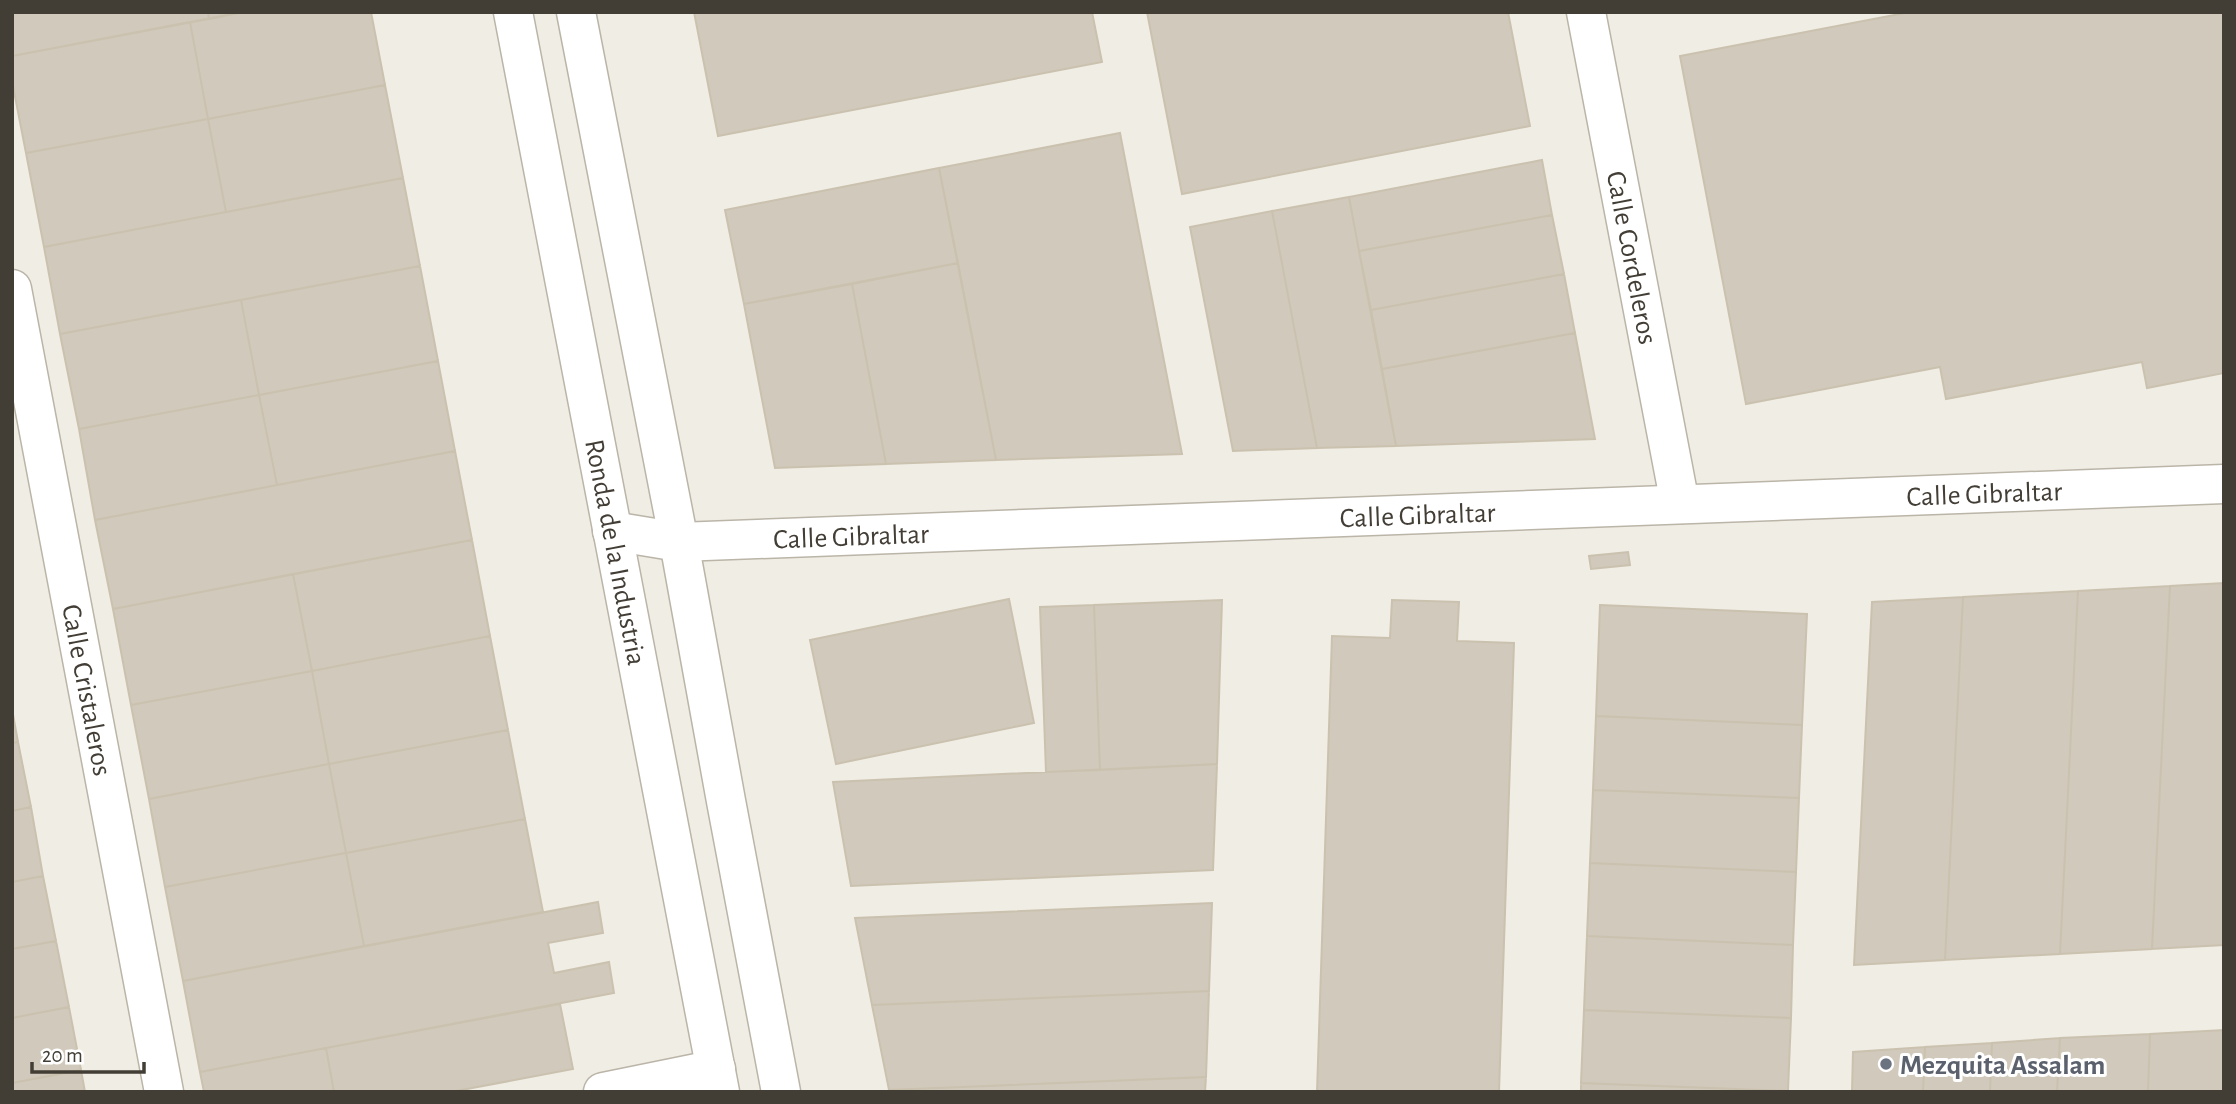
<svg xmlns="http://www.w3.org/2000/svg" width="2236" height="1104" font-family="'Alegreya Sans',sans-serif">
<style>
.building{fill:#d1c9bb;stroke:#cbc1af;stroke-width:2}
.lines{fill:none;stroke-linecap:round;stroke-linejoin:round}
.minor-casing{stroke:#bbb5a8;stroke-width:41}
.tertiary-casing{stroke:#bbb5a8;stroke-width:41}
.minor{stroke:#fff;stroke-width:38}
.tertiary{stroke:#fff;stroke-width:38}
.worship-dot{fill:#6b7280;stroke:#fff;stroke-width:2.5}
.labels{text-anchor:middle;stroke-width:6;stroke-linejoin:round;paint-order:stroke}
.street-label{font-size:28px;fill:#423d35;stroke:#fff}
.worship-label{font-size:28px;font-weight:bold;fill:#5b616d;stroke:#fff;text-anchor:start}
</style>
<rect width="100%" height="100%" fill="#f0ede5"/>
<path class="building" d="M12,12h196l1,7 -197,37z
M208,12h35l-34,7z
M243,12h128l14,73 -177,34 -18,-97z
M694,12h398l10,50 -384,74z
M1147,12h361l22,114 -348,68z
M1910,12h314v361l-77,15 -5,-26 -196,37 -6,-32 -194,37 -66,-348z
M190,22l18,97 -182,34 -14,-72v-25z
M385,85l18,93 -177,34 -18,-93z
M208,119l18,93 -182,35 -18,-94z
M1120,133l62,321 -186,6 -57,-292z
M1542,160l10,55 -193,36 -10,-54z
M939,168l19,95 -214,41 -19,-94z
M403,178l17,88 -360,68 -16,-87z
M1349,197l10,54 37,195 -79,2 -45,-237z
M1272,211l45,237 -84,3 -43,-224z
M1552,215l12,59 -193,36 -12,-59z
M958,263l38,197 -110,4 -34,-180z
M420,266l18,95 -179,34 -18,-95z
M1564,274l11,59 -193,36 -11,-59z
M852,284l34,180 -111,4 -31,-164z
M241,300l18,95 -180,34 -19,-95z
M1575,333l20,106 -199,7 -14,-77z
M438,361l17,90 -178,34 -18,-90z
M259,395l18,90 -182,35 -16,-91z
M455,451l17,89 -359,69 -18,-89z
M472,540l18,96 -178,35 -19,-97z
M1628,552l2,13 -39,4 -2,-13z
M293,574l19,97 -181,34 -18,-96z
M2224,583v362l-72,4 18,-363z
M2170,586l-18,363 -92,5 18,-363z
M2078,591l-18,363 -115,6 18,-363z
M1963,597l-18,363 -91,5 18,-363z
M1009,599l25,124 -198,41 -26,-124z
M1222,600l-5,164 -117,6 -6,-165z
M1392,600l67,2 -2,39 57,2 -15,449h-182l15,-456 58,2z
M1094,605l6,165 -54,2 -6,-165z
M1600,605l207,9 -5,111 -206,-9z
M490,636l18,94 -179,34 -17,-93z
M312,671l17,93 -180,35 -18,-94z
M12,709l6,33 -6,1z
M1596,716l206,9 -3,73 -206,-8z
M508,730l17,89 -179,34 -17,-89z
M18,742l13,65 -19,4v-68z
M329,764l17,89 -181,34 -16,-88z
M1217,764l-4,106 -362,16 -18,-104z
M1593,790l206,8 -3,74 -206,-9z
M31,807l12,69 -31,6v-71z
M525,819l18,93 -179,34 -18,-93z
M346,853l18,93 -181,35 -18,-94z
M1590,863l206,9 -3,73 -206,-9z
M43,876l13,65 -44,8v-67z
M598,902l5,31 -55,10 6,30 55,-11 5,31 -414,79 -17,-91z
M1212,903l-3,88 -337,14 -17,-87z
M1587,936l206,9 -2,73 -207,-8z
M56,941l13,66 -57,11v-69z
M1209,991l-3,86 -317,13 -17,-85z
M560,1004l13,65 -122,23h-117l-8,-44z
M69,1007l12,63 -69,13v-65z
M1584,1010l207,8 -3,73 -207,-8z
M2224,1030v62h-76l2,-58z
M2150,1034l-2,58h-91l3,-54z
M2060,1038l-3,54h-67l2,-49z
M1992,1043l-2,49h-67l2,-45z
M1925,1047l-2,45h-71l1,-40z
M326,1048l8,44h-130l-4,-20z
M81,1070l4,22h-73v-9z
M1206,1077l-1,15h-316v-2z
M1581,1083l207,8v1h-207z"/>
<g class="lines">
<defs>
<g id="minor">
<path id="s1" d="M1586,12l94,492"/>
<path id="s2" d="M12,289l152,803"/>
<path id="s3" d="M612,531l67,11 1545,-58"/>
<path d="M603,1092l113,-23"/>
</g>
<g id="tertiary">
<path id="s4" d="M513,12l207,1080"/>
<path d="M576,12l103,530 47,259 55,291"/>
</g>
</defs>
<use href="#minor" class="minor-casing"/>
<use href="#tertiary" class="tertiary-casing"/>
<use href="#minor" class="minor"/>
<use href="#tertiary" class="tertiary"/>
</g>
<circle class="worship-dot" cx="1886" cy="1064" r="7"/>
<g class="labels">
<g class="street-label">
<text dy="10" stroke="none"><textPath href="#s1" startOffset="250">Calle Cordeleros</textPath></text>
<text dy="10" stroke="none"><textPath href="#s3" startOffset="1374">Calle Gibraltar</textPath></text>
<text dy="10" stroke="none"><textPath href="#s3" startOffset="807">Calle Gibraltar</textPath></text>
<text dy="10" stroke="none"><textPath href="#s3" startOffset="240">Calle Gibraltar</textPath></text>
<text dy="10" stroke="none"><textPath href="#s4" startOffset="550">Ronda de la Industria</textPath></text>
<text dy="10" stroke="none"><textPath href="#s2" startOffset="408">Calle Cristaleros</textPath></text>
</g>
<g class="worship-label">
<text x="1900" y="1074">Mezquita Assalam</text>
</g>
</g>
<rect width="2236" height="1104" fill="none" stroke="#423d35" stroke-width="28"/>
<path d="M32 1062v10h112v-10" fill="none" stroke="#423d35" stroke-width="3.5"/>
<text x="42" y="1062" font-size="21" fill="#423d35" stroke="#ffffff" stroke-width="5" paint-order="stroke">20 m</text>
</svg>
